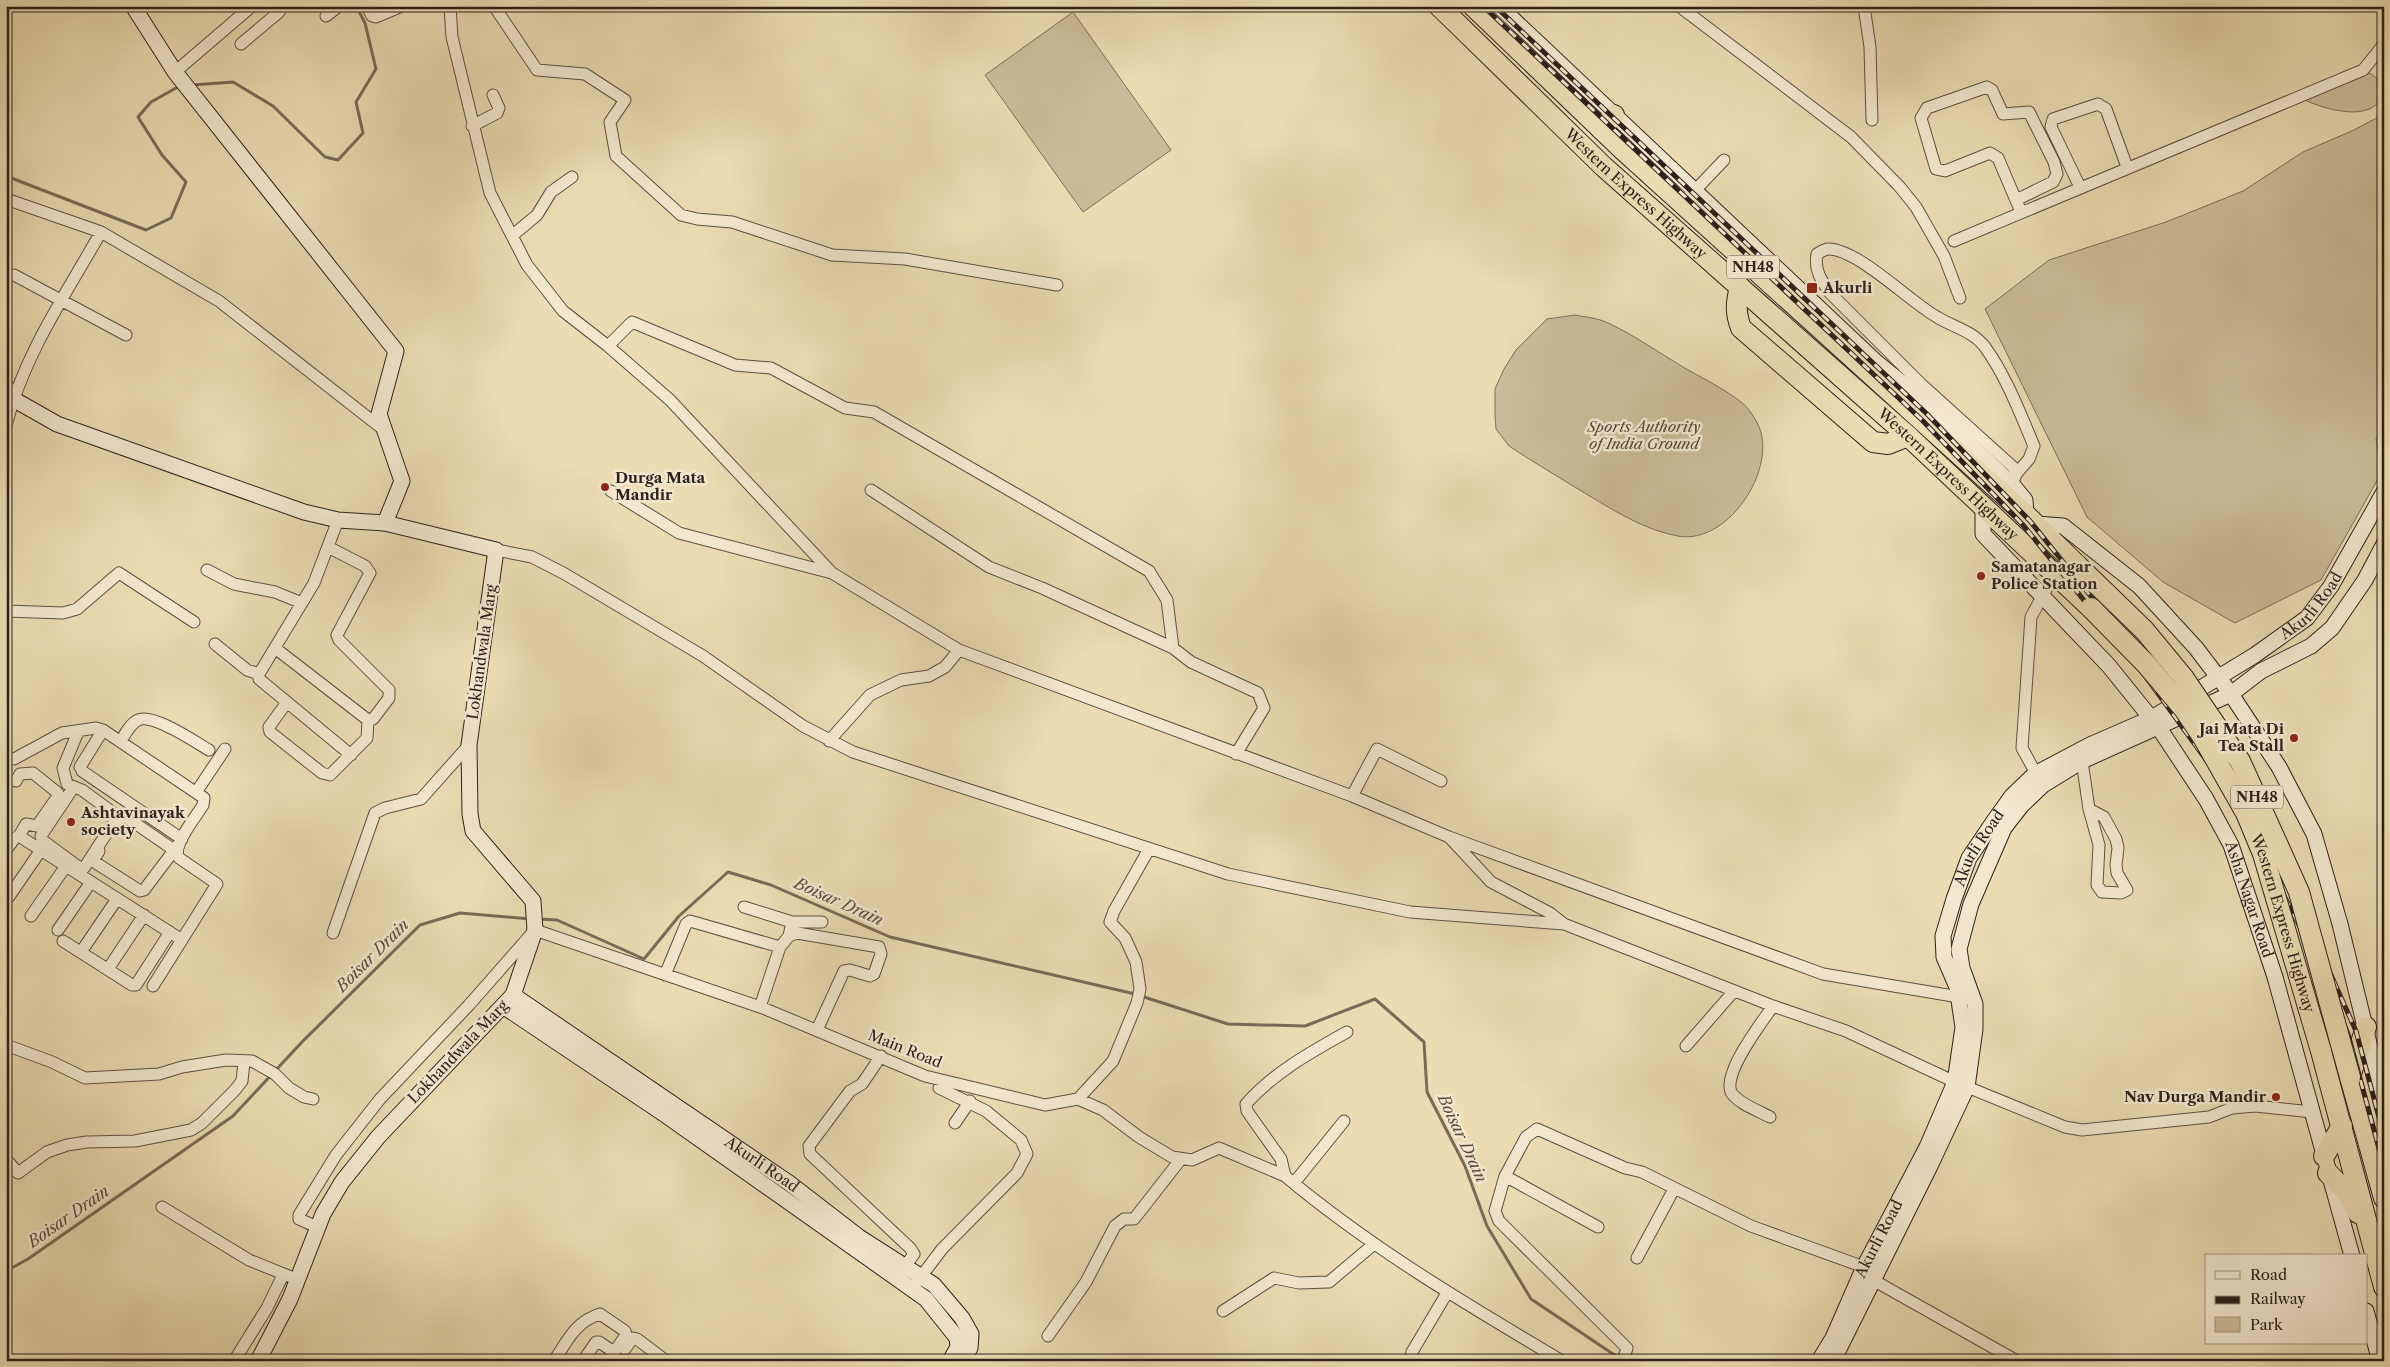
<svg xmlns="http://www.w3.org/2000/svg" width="2390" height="1367" font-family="'Libre Caslon Text',serif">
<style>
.green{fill:#cbbc99;stroke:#7c6e5a}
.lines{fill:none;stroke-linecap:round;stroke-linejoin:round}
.stream{stroke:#786b57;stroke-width:3}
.street-casing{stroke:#5c5041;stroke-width:13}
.secondary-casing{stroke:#2d211b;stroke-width:17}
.highway-casing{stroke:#2d211b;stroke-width:22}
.street{stroke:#f2e8ce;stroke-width:11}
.secondary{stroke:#f2e8ce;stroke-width:15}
.highway{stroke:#ebdcb3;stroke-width:20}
.rail-casing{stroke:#2d211b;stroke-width:5}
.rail{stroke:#f2e8ce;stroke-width:3;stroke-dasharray:9;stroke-linecap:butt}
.highway-bridge-casing{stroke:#2d211b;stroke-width:22;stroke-linecap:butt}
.highway-bridge{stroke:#ebdcb3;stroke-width:20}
.poi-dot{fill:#8f2418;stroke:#f2e8ce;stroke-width:2}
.labels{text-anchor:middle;stroke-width:5;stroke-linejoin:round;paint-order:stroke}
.shield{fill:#f2e8ce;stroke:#685d51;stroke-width:1}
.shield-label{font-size:14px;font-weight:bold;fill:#2d211b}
.street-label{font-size:15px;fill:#2d211b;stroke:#f2e8ce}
.poi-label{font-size:15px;font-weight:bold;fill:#2d211b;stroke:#f2e8ce;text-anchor:start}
.park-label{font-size:15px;font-style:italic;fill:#54483a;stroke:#f2e8ce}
.water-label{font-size:16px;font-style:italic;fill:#594c3e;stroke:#f2e8ce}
</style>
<rect width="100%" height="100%" fill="#ebdcb3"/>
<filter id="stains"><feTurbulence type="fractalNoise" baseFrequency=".004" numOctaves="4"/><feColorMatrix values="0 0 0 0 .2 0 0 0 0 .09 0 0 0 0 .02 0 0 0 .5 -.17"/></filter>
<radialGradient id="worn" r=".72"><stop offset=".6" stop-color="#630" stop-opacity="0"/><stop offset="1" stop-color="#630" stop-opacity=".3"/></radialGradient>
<path class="green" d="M1073,12l98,138 -88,62 -98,-137z
M2370,73l14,11c0,42 -56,27 -79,16z
M2384,114v312l-8,13 6,33 -61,108 -86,43 -72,-41 -76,-65 -102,-208 64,-49 117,-38 77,-31 60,-39 51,-22z
M1575,315c10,2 23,3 33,8 26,12 50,29 75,44 19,11 40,21 58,35 6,4 10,11 14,17 28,42 -25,127 -77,117 -38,-7 -71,-30 -105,-50 -21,-13 -43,-26 -64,-40l-13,-17 -1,-15v-25l9,-20 12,-19 31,-31z"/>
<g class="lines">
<path class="stream" d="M192,85l41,-3 40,24 52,51 13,3 25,-27 -7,-31 20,-33 -11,-46 -9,-17
M6,176l140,54 25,-12 15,-36 -24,-27 -24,-38 13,-15 25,-14
M539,919l18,1 87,39 35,-43 49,-44 43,13 119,52 245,57
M1141,996l87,28 77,2 70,-27 49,43 3,50 38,74 22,60 44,73 85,57
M6,1271l22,-12 205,-143 69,-74 118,-117 40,-12 70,6"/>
<defs>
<path id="street" d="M367,6l5,10 4,1 26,-11
M420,6h2
M450,6l2,31 38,156 37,72 36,46 45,35 62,54 162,173 127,77 393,146 97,41 374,137 136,23
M494,6l43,64 48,4 40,26 -15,22 6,34 65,59 16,4 35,3 100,33 73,4 152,26
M1679,6l172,131 48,49 17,21 28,49 16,42
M1864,6l6,41 2,73
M326,16l13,-10
M241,44l38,-32 2,-3 -3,-3
M175,72l77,-66
M472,126l25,-13 2,-5 -6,-13
M2080,187l-29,-60 2,-8 45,-15 8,5 21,58
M6,199l95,33 118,69 165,129
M2016,200l37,-18 4,-8 -3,-12 -25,-50 -26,2 -11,-24 -5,-3 -60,21 -6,10 15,51 9,2 45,-18 8,5 23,54
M1683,203l41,-43
M513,235l24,-20 14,-23 21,-15
M1954,241l409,-171 21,-26
M14,275l112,60
M608,346l24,-24 103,43 36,3 74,40 29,4 275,159 18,29 6,48 18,14 67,31 6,15 -28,46
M1920,383l-90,-90c-9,-13 -16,-23 -13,-39 3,-2 7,-4 10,-5 29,-2 84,54 110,68 16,10 36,14 48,30 21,29 35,66 49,99l-5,13 -12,14
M1915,388l5,-5 93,84 4,6 -3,6
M6,426c17,-70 60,-132 95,-194
M871,490l118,77 53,21 131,60
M611,491l68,42 153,40
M338,520l-24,63 -55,91v5l92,76
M496,550l36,7 33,17 138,82 100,70 50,26 375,122 182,38 154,12 209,82 73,25 109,51 110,45 17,3 127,-13 23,-9 23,-2 57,6
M207,570l27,14 41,8 27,11
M6,611l57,2 14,-4 42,-36 75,49
M215,644l32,26 12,4
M275,648l93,72 5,-1 16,-21v-8l-50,-50 -2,-5 33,-62 -5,-7 -37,-19
M287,702l-18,25 1,5 52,41 8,2 37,-37 1,-18
M121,741c4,-7 9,-17 17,-21 15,-7 57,22 71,30
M829,741l41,-46 31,-15 28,-4 16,-9 14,-17
M6,757l8,2 48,-26 34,-5 7,2 101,68 -1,7c-7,12 -32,41 -24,53l38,26 -64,102
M2082,761l7,48 10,36 -2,40 5,7 19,1 6,-3 -10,-17 -1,-8 2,-17 -2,-9 -12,-22 -15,-8
M80,767l23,-37
M82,771l100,68
M2039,779l-17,-31 9,-131 24,-44
M16,781l4,-7 13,-1 25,20v3l-21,30 -11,-2 -7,12
M73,788l-32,48 1,4 38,28h4l32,-49 -4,-7 -30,-22 -15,-6 -4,-16 15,-36
M197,791l28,-42
M1352,796l25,-47 64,32
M114,827l9,-12 51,35
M1450,838l41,44 59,31 14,11
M6,850l9,-12 4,-2 163,104
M99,851l-5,8 2,4 44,28 4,-1 34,-45
M8,898l33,-48
M744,907l48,15 -3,14
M31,916l35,-50
M792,922h30
M58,930l33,-48
M333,933l42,-120 10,-5 36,-9 48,-54
M63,941l69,44h4l34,-53
M81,952l36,-53
M108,969l36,-54
M665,975l21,-51 4,-3 90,26 9,-11 8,-3 82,14 2,7 -7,20 -4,2 -20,-6 -6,1 -27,59
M760,1007l20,-60
M1347,1032c-36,20 -74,41 -101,72l1,7 34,48 4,17c86,72 181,128 277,185
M6,1045l46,17 33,16 74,-4 23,-7 44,-7 26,1 23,13 14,14 15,9 9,2
M1686,1046l48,-55
M881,1056l-19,28 -12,7 -41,55 1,8 100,94 4,6 -13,18
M1078,1099l35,-38 24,-58 3,-14 -4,-27 -11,-24 -15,-16 4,-11 35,-62
M1770,1117c-11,-6 -33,-14 -39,-25 -8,-20 31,-70 42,-86
M955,1123l15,-22
M6,1159l12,14 29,-21 20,-7 20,-3 48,-1 56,-11 11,-7 33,-33 7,-9 2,-19
M1505,1176l93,51
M1294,1183l50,-62
M162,1207l87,53 47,19
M317,1227l-18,-8v-4l37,-60 44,-56 89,-94 66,-75 228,78 162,68 120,29 33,-6 25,11 36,27 33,20 20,3 27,-12 66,28
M1637,1258l37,-69
M1873,1280l144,81
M917,1282l25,-33 75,-76 10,-19 -6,-14 -35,-29 -47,-23
M1223,1311l51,-33 25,5 30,-1 45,-38
M1048,1336l38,-54 29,-56 9,-7h10l47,-60
M625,1349l8,-11 4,1 29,22
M234,1361l33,-53 16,-33
M554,1361c13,-20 22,-40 46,-47l25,17 1,4 -18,26
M583,1361l13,-19h3l15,10
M1415,1361l-4,-4 1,-5 35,-59
M1623,1361l4,-13 -128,-127 -4,-10 10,-35 21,-39 11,-8 88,39 17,4 109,54 113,41"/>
<g id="secondary">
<path d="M133,6l42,66 221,279 -17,63 23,67 -17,42"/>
<path d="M1499,6l376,355 37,30 100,93 13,16 1,15"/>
<path d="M6,387l7,12 44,25 247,88 34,8 47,3 111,27 -27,195 1,69 3,17 60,70 2,29 -22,65 -135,142 -36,45 -19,32 -33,85 -32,62"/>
<path id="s1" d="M1983,507v27l126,132 50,62 47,71 25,46 44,132 77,279"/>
<path d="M2036,524l27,2 76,60 57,62 35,46 48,73 35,67 26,90 44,181"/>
<path id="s2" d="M513,995l276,188 70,54 75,48 28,33 9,16 -1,14 -8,13"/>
<path d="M503,1006l164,110 259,183 31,39 1,9 -8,14"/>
<path d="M2366,1311l14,50"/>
<path id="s3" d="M1819,1361l14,-23 31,-71 63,-120 28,-65 8,-55 -6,-40 -13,-30 -1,-21 11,-37 15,-41 25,-37 18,-25 23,-22 55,-29 62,-27 103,-63 52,-37 24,-32 53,-94"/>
<path d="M1833,1361l97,-195 37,-79 8,-58v-25l-13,-36 -3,-19 12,-45 33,-76 18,-23 21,-20 39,-24 149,-67 30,-23 50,-25 21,-18 33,-48 19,-36"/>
</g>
<g id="highway">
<path id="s4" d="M1439,6l165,161 304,269 183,172"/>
<path d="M1473,6l149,143 404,366 51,50"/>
<path d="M1601,129l13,-14"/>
<path d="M1740,287c-4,16 -5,25 1,41l132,114 15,2 20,-8"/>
<path d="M2366,1027l-16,50 34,121"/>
<path d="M2321,1051l63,236"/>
<path d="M2324,1156l18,-30"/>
<path d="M2328,1173l18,19 12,21"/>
</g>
</defs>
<use href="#street" class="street-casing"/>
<use href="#secondary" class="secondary-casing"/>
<use href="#highway" class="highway-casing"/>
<use href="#street" class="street"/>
<use href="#secondary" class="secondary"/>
<use href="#highway" class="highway"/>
<defs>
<path id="rail" d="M1483,6l439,414 102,106 122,151 61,84 48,79 52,100 41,94 36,133
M1495,6l432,408 103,107 122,151 62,84 48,81 52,100 42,94 28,105"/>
</defs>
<use href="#rail" class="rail-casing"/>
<use href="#rail" class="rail"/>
<defs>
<g id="highway-bridge">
<path d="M2077,565l68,66 38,46 57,84 59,131 51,185"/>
<path id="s5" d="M2091,608l56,57 37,44 20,30 42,74 17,41 58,197"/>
</g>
</defs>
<use href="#highway-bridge" class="highway-bridge-casing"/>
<use href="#highway-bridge" class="highway-bridge"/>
</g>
<g class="poi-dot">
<rect x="1806" y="282" width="12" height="12" rx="2.5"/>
<circle cx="605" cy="487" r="5"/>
<circle cx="1981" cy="576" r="5"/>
<circle cx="2294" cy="738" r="5"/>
<circle cx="71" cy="822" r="5"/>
<circle cx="2276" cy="1097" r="5"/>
</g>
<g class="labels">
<g class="shield">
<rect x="1727" y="255.5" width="52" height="23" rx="4"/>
<rect x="2231" y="785.5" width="52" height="23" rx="4"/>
</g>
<g class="shield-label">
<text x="1753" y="272">NH48</text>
<text x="2257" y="802">NH48</text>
</g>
<g class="street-label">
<text dy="5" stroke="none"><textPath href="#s4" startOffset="272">Western Express Highway</textPath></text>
<text dy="5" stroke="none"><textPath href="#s4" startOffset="692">Western Express Highway</textPath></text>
<text dy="5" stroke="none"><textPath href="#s3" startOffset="976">Akurli Road</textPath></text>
<text transform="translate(482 652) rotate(-82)" y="5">Lokhandwala Marg</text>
<text dy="5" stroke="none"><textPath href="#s3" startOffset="556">Akurli Road</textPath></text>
<text dy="5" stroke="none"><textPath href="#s1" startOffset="484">Asha Nagar Road</textPath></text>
<text dy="5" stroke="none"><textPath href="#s5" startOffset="375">Western Express Highway</textPath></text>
<text transform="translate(905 1049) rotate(22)" y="5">Main Road</text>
<text transform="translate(458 1052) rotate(-46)" y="5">Lokhandwala Marg</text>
<text dy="5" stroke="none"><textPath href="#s2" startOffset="301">Akurli Road</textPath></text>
<text dy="5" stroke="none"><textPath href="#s3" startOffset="136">Akurli Road</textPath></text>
</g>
<g class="poi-label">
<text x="1823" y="293">Akurli</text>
<text x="615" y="483">Durga Mata<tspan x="615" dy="17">Mandir</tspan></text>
<text x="1991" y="572">Samatanagar<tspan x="1991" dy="17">Police Station</tspan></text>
<text x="2284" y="734" text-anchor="end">Jai Mata Di<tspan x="2284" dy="17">Tea Stall</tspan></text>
<text x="81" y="818">Ashtavinayak<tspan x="81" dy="17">society</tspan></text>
<text x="2266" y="1102" text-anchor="end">Nav Durga Mandir</text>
</g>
<g class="park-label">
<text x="1644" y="432">Sports Authority<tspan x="1644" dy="17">of India Ground</tspan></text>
</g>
<g class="water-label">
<text transform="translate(839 901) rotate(24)" y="6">Boisar Drain</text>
<text transform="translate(372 955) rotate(-45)" y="6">Boisar Drain</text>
<text transform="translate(1463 1138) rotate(65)" y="6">Boisar Drain</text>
<text transform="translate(68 1216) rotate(-35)" y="6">Boisar Drain</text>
</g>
</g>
<rect width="2390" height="1367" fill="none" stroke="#ebdcb3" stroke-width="25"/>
<rect x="8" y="8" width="2375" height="1352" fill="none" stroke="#2d211b" stroke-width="2.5"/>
<rect x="12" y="12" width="2365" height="1342" fill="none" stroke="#2d211b"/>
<rect x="2205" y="1254" width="162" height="90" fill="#f2e8ce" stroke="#a39886"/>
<rect x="2215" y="1271" width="25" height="8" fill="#f2e8ce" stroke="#a39886"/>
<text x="2250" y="1280" font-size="15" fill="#2d211b">Road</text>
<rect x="2215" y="1296" width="25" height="8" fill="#2d211b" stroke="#a39886"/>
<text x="2250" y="1304" font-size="15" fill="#2d211b">Railway</text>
<rect x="2215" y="1317" width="25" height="15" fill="#cbbc99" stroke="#a39886"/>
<text x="2250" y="1330" font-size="15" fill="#2d211b">Park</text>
<rect width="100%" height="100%" filter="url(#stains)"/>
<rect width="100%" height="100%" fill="url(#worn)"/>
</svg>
